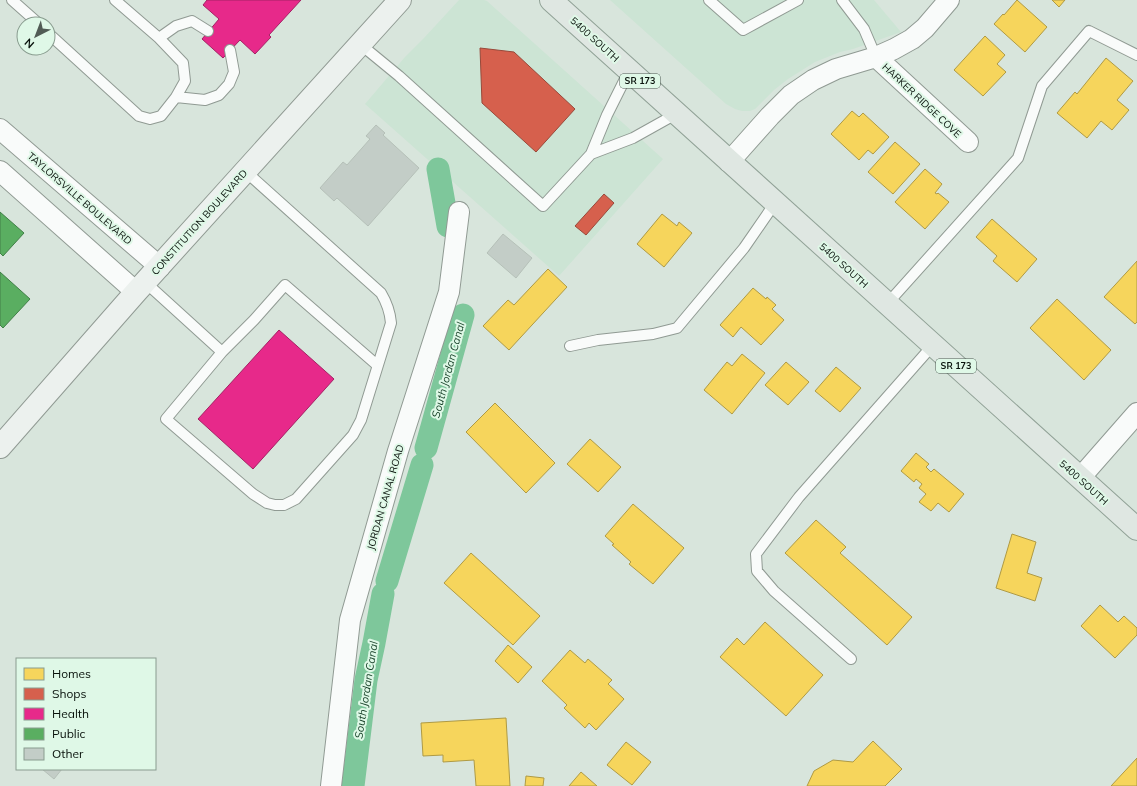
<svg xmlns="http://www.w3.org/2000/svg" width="1137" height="786" font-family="Mulish,sans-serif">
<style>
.built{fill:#cce4d4}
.homes{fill:#f6d55c;stroke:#af9a44}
.shops{fill:#d6604d;stroke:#98493a}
.health{fill:#e7298a;stroke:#a42264}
.public{fill:#5aae61;stroke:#427f48}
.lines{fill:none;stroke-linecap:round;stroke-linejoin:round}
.canal{stroke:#7ec79b;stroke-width:23}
.building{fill:#c3cdc7;stroke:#b5c0b8}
.service-casing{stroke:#909a93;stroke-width:12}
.minor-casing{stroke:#909a93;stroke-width:22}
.secondary-casing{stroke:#909a93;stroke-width:24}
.primary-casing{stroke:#91a297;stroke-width:24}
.service{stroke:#f9fbfa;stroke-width:10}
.minor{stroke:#f9fbfa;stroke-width:20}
.secondary{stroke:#ecf1ee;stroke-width:22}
.primary{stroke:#dfe7e2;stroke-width:22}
.labels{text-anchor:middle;stroke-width:4;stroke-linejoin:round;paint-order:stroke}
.shield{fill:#dff8e7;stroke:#49574e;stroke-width:1}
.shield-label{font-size:9px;font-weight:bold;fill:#09120c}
.street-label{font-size:10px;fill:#09120c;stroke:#dff8e7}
.water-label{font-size:11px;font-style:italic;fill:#184129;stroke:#dff8e7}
</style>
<rect width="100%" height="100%" fill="#d8e5dc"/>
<path class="built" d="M459,0h25l3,1 176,158 -104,117 -194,-172 40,-47 19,-19z
M610,0h264l27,32 -48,17 -13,3 -25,10 -27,17 -14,11 -19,19 -5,2h-8l-7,-2 -9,-5z"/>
<path class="homes" d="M1017,0l30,27 -22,25 -31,-28 9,-10 1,1z
M1052,0h13l-6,7z
M985,36l20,19 -8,9 9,8 -23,24 -29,-26z
M1106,58l27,23 -16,19 12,10 -17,20 -11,-9 -14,17 -30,-25 18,-21 2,2z
M852,111l7,6 4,-4 26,24 -16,17 -5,-4 -9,10 -28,-26z
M895,142l25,22 -27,30 -25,-22z
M925,169l17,15 -7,9 2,1 1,-1 11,9 -24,27 -30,-27z
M662,214l15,12 2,-4 13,11 -28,34 -27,-23z
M992,219l45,40 -20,23 -24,-21 4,-5 -21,-19z
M1137,261v61l-2,2 -31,-27z
M548,269l19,18 -58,63 -26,-24 25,-26 6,5z
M753,288l13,11 1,-2 9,8 -4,4 12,11 -23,25 -20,-18 -8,10 -13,-12z
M1057,299l54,51 -27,30 -54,-52z
M742,354l23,19 -33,41 -28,-24 23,-28 5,4z
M786,362l23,20 -21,23 -23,-20z
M836,367l25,21 -21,24 -25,-21z
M495,403l60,60 -29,30 -60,-61z
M590,439l31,28 -23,25 -31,-28z
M916,453l13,11 -3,3 5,5 3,-3 30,25 -15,18 -11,-9 -7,8 -12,-9 7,-8 -7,-6 3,-4 -6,-5 -2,3 -13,-11z
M633,504l51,44 -31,36 -24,-20 2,-2 -19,-17 2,-1 -9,-8z
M816,520l30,27 -6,6 72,64 -25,28 -102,-92z
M1012,534l24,8 -9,31 15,5 -7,23 -39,-13z
M471,553l69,63 -27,29 -69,-62z
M1100,605l18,17 6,-6 13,12v7l-22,23 -34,-32z
M765,622l58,53 -37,41 -66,-59 17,-19 7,7z
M508,645l24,22 -14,16 -23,-22z
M570,650l15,13 3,-4 24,21 -4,4 16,15 -28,31 -7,-7 -4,5 -21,-20 3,-3 -25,-24z
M506,718l4,68h-34l-2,-26 -31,2v-7l-20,1 -2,-33z
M873,741l29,28 -17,17h-78l7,-15 19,-11 20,2z
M626,742l25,20 -19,23 -25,-20z
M1137,758v28h-26z
M581,772l16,14h-28z
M526,776l18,2 -1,8h-18z"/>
<path class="shops" d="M480,48l34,4 61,57 -39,43 -54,-49z
M604,194l10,9 -28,32 -11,-9z"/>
<path class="health" d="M207,0h94l-32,35 2,2 -16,17 -15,-14 -17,18 -21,-19 17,-20 -16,-14z
M279,330l55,49 -81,90 -55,-50z"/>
<path class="public" d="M0,212l24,21 -21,23 -3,-3z
M0,272l30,27 -27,29 -3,-3z"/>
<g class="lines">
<path class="canal" d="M438,169l10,57
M426,448l37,-133
M387,581l35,-116
M353,786l13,-106 8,-37 9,-49"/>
</g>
<path class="building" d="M376,125l9,8 -2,2 36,33 -51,58 -31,-28 -3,3 -14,-13 23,-26 4,3 23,-26 -4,-3z
M503,234l29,24 -16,20 -29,-25z
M42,769h20l-8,10z"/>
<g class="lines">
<defs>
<path id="service" d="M12,0l27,24
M709,0l34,30 55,-30
M842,0l22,29 12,28
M48,33l91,83 11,3 11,-3 15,-19 9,-16 -2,-18 -24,-25 -44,-38
M159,38l17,-12 16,-5 16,10
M360,44l39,32 144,130 48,-52 16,-39 22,-44
M176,97l29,3 14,-5 10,-11 5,-12 -4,-22
M591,154l42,-16 43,-24
M145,282l77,70 -56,67 87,75 14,9 8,2h9l12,-6 57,-64 8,-15 30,-97c-1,-12 -4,-20 -10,-30l-136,-122
M887,304l131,-146 24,-72 47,-55 48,24
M570,346l28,-6 55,-6 24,-6 67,-80 31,-45
M222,352l32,-32 31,-35 92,80
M851,659l-77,-68 -17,-20 -1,-17 43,-57 134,-152"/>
<path id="minor" d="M876,57l92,85
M0,129l160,138
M729,162l41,-46 21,-21 22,-15 23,-11 40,-12 18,-8 18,-10 13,-11 24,-28
M0,171l136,121
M1080,478l57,-65
M331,786l19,-166 48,-169 51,-159 10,-80"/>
<path id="secondary" d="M0,447l136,-155 264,-292"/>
<path id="primary" d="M551,0l586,529"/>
</defs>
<use href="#service" class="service-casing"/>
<use href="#minor" class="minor-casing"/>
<use href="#secondary" class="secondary-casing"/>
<use href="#primary" class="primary-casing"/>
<use href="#service" class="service"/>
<use href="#minor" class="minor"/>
<use href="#secondary" class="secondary"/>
<use href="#primary" class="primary"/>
</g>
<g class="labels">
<g class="shield">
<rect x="620" y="74" width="40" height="14" rx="3"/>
<rect x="936" y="359" width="40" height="14" rx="3"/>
</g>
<g class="shield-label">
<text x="640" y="84">SR 173</text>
<text x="956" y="369">SR 173</text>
</g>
<g class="street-label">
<text transform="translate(595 39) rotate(42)" y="4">5400 SOUTH</text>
<text transform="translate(922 100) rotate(43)" y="4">HARKER RIDGE COVE</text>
<text transform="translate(80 198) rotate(41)" y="4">TAYLORSVILLE BOULEVARD</text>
<text transform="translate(199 222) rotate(-48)" y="4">CONSTITUTION BOULEVARD</text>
<text transform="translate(844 265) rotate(42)" y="4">5400 SOUTH</text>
<text transform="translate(1084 482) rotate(42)" y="4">5400 SOUTH</text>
<text transform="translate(385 497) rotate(-74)" y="4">JORDAN CANAL ROAD</text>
</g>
<g class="water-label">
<text transform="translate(448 370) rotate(-75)" y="4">South Jordan Canal</text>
<text transform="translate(366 690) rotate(-81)" y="4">South Jordan Canal</text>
</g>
</g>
<rect x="16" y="658" width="140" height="112" fill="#dff8e7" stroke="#899c8f"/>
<rect x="24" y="668" width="20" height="12" fill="#f6d55c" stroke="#899c8f"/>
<text x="52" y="678" font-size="12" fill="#09120c">Homes</text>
<rect x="24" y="688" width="20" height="12" fill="#d6604d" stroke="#899c8f"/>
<text x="52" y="698" font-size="12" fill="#09120c">Shops</text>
<rect x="24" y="708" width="20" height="12" fill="#e7298a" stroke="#899c8f"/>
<text x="52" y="718" font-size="12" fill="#09120c">Health</text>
<rect x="24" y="728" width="20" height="12" fill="#5aae61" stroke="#899c8f"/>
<text x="52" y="738" font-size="12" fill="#09120c">Public</text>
<rect x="24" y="748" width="20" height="12" fill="#c3cdc7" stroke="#899c8f"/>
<text x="52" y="758" font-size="12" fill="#09120c">Other</text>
<g transform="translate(36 36) rotate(222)"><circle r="19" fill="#dff8e7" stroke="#899c8f"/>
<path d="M0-3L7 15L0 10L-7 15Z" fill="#515c55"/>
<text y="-6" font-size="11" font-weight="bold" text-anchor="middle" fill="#09120c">N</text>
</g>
</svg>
